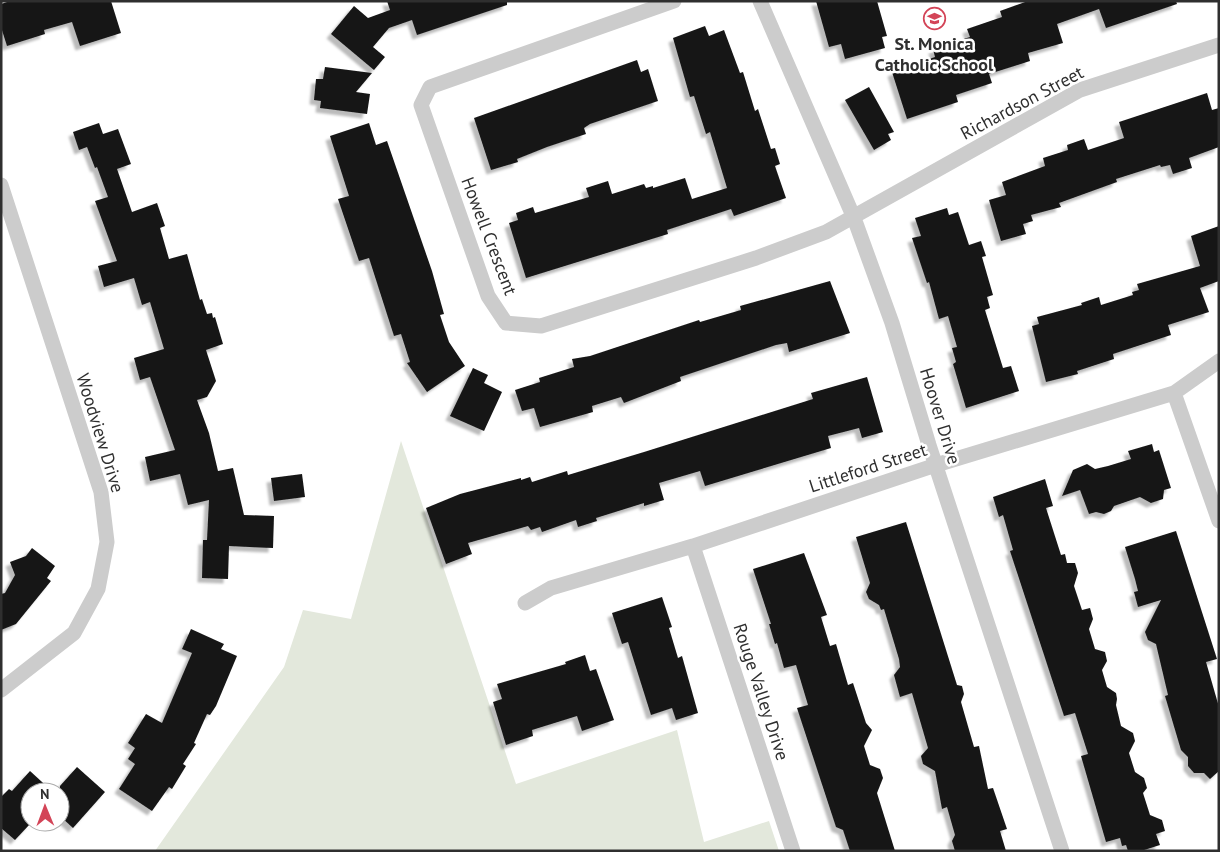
<svg xmlns="http://www.w3.org/2000/svg" width="1220" height="852" font-family="'PT Sans',sans-serif">
<style>
.green{fill:#e3e8dc}
.building{fill:#161616;filter:url(#shadow)}
.lines{fill:none;stroke-linecap:round;stroke-linejoin:round}
.street{stroke:#ccc;stroke-width:15}
.labels{text-anchor:middle;stroke-width:5;stroke-linejoin:round;paint-order:stroke}
.poi-label{font-size:18px;font-weight:bold;fill:#2f2f2f;stroke:#fff}
.street-label{font-size:18px;fill:#2f2f2f;stroke:#fff}
</style>
<defs>
<filter id="shadow"><feDropShadow dx="-4.5" dy="4.5" stdDeviation="1" flood-color="#0004"/></filter>
</defs>
<rect width="100%" height="100%" fill="#fff"/>
<path class="green" d="M401,441l115,343 161,-54 27,112 65,-21 10,30h-624l129,-184 19,-57 48,9z"/>
<path class="building" d="M10,1h101l10,32 -41,13 -8,-24 -28,8 1,4 -38,12 -6,-19v-23z
M387,1h120v4l-90,30 -5,-15 -23,8 -16,19 12,10 -11,13 -43,-36 23,-28 14,12 22,-8z
M816,1h61l10,35 -5,1 3,11 -40,11 -4,-15 -12,3z
M1028,1h148l1,3 -71,24 -7,-19 -42,15 6,19 -35,10 2,8 -41,13 3,9 -36,12 2,7 -51,17 -15,-47 43,-15 -2,-8 37,-12 -3,-8 35,-12 -2,-6z
M705,26l4,10 15,-6 16,43 3,-1 12,39 3,-2 13,40 4,-1 5,16 -5,2 11,32 -52,18 -3,-7 -64,21 1,4 -142,44 -17,-55 9,-3 -2,-7 17,-6 2,6 54,-16 -3,-9 22,-7 4,13 32,-10 2,4 7,-2v2l32,-10 7,21 35,-11 -17,-56 -4,2 -12,-38 -4,1 -17,-59z
M637,60l4,12 7,-3 10,32 -68,23 -6,4 2,6 -39,13 -30,12 1,3 -27,8 -17,-52z
M325,67l47,6 -16,19 14,2 -3,20 -47,-6 1,-7 -7,-1 2,-21h7z
M869,87l25,45 -6,2 3,6 -17,10 -29,-50z
M1207,93l5,17 7,-2v39l-30,11 3,10 -19,6 -3,-9 -9,2 -1,-2 -44,14 1,3 -58,21 2,4 -30,8 2,6 -10,3 3,10 -25,7 -12,-41 17,-5 -4,-13 43,-16 -2,-8 25,-8 -1,-5 17,-6 4,11 36,-12 -5,-16z
M99,123l4,11 15,-5 13,35 -14,5 15,43 25,-9 8,23 -5,2 9,31 18,-5 13,46 2,-1 5,15 5,-1 1,5 2,-1 8,27 -17,6 10,31 -9,16 -10,3 12,33 9,38 15,-3 11,47 30,1 -1,32 -44,-2 -1,33 -26,-1 1,-38h4l2,-40 -21,5 -8,-31 -30,7 -5,-24 30,-7 -25,-73 -10,3 -6,-22 30,-9 -14,-47 -8,3 -8,-27 -30,9 -6,-21 19,-5 -22,-60 13,-4 -11,-30 -2,1 -8,-21 -8,3 -6,-18z
M369,123l7,22 11,-4 45,130 12,43 -4,1 9,27 16,24 -38,26 -20,-29 3,-1 -9,-28 -7,2 -25,-78 -10,3 -21,-62 11,-3 -19,-60z
M947,208l2,7 9,-3 11,33 12,-4 5,15 -4,1 11,38 -6,2 3,11 -5,2 18,58 8,-2 8,25 -53,17 -13,-44 3,-2 -4,-14 5,-1 -9,-31 -9,3 -10,-37 -2,1 -15,-45 9,-2 -6,-18z
M1219,226v55l-19,7 9,24 -41,13 3,10 -58,19 1,5 -37,12 1,3 -32,8 -14,-56 7,-2 -2,-7 45,-12 -1,-2 18,-6 2,8 32,-10 -1,-3 7,-2 -2,-6 63,-18 -9,-30z
M830,281l20,52 -61,19 -2,-9 -11,2 -96,32 1,4 -57,22 -3,-6 -29,9 1,6 -53,15 -6,-19 -12,3 -7,-21 25,-8 -1,-4 35,-11 -2,-8 18,-3 109,-36 1,2 41,-12 -1,-4z
M473,368l15,7 -4,8 18,9 -18,39 -34,-15z
M867,377l16,55 -21,6 -3,-10 -31,8 3,12 -126,38 -5,-15 -41,12 5,17 -20,6v-3l-48,15 1,3 -19,6 -2,-7 -34,12 -2,-5 -9,3 -3,-4 -60,17 4,11 -26,10 -20,-56 34,-14 61,-16v2l9,-3 2,5 35,-11 1,4 76,-23 169,-53 -2,-6z
M1152,444l2,8 5,-2 12,38 -7,2 -1,9 -12,4 -11,-6 -26,9 -3,5 -7,3 -8,-2 -7,2 -9,-24 -18,6 11,-26 14,-6 8,5 13,-3 23,-7 -3,-8z
M302,474l3,23 -31,4 -3,-23z
M1045,479l8,27 -7,2 15,47 4,-1 2,9h8l3,10 -4,13 8,24 8,-2 3,11 -4,10 6,20 10,3 2,9 -5,9 5,17 9,6 1,6 -1,6 5,21 12,7 2,8 -6,12 6,19 9,6 3,10 -4,5 7,22 12,5 3,11 -9,3 4,11 -19,6h-13l-2,-6 -4,1 -2,-8 -14,4 -25,-86 7,-2 -13,-41 -11,3 -54,-165 3,-1 -10,-35 -4,2 -6,-20z
M906,522l51,163 5,1 2,8 -3,8 13,45 5,-1 9,43 5,-1 14,41 -7,2 6,20h-51l-3,-10 3,-6 -8,-28 -5,2 -7,-38 -12,-7 -2,-8 7,-8 -16,-55 -12,4 -6,-22 6,-8 -1,-8 -15,-50 -3,1 -2,-5 -10,-6 -3,-7 4,-9 -14,-46z
M1176,531l41,128 -11,3 13,45v64l-9,8 -6,-6h-10l-6,-7v-9l-7,-7 -16,-54 3,-1 -12,-51 -8,-4 -3,-8 16,-32 -23,7 -4,-15 4,-1 -3,-12 -10,-32z
M32,548l23,18 -8,12 4,3 -35,43 -15,6v-36l4,-1 10,-18 -5,-13 16,-6z
M804,553l23,62 -6,2 9,29 6,-2 12,41 5,-2 13,40 6,7 -8,16 6,19 10,4 3,9 -6,15 18,58h-45l-7,-21 -7,-3 -39,-119 11,-3 -12,-40 -12,3 -7,-25 -2,1 -6,-20h2l-18,-55z
M662,597l10,30 -3,1 9,30 4,-2 16,57 -22,7 -4,-12 -21,7 -23,-73 -6,2 -10,-31z
M191,629l33,15 -3,5 16,7 -21,50 -6,9 -3,-1 -13,29 2,1 -13,20 3,2 -14,23 -3,-2 -17,24 -33,-22 16,-25 -7,-5 7,-11 -7,-5 18,-29 16,9 30,-70 -10,-4z
M585,655l5,16 6,-2 18,51 -32,11 -5,-15 -45,14 1,6 -27,9 -13,-43 9,-3 -5,-15 69,-20 -1,-2z
M77,767l28,25 -32,36 -13,-12v-30z
M30,771l23,21h-23v32l-15,16 -14,-12v-31l8,-8 3,2z"/>
<g class="lines">
<path class="street" d="M674,1l-244,86 -9,18 67,191 18,27 35,3 215,-68 70,-26 254,-142 139,-45
M760,1l94,217 38,105 37,122 133,406
M1,185l100,307 6,50 -9,47 -24,44 -73,57
M1174,393l45,128
M693,546l100,305
M525,603l26,-15 142,-42 243,-81 238,-72 45,-32"/>
</g>
<defs>
<symbol id="school-ring" viewBox="-11 -11 22 22"><circle r="9.5" fill="#fff" stroke="#d34457" stroke-width="1.5"/><path d="M0-5L7-2L0 1L-7-2ZM-4 1L0 2.5L4 1V4Q0 6-4 4Z" fill="#d34457"/></symbol>
</defs>
<g fill-rule="evenodd">
<use href="#school-ring" x="922" y="6" width="25" height="25"/>
</g>
<g class="labels">
<g class="poi-label">
<text x="934" y="50">St. Monica<tspan x="934" dy="21">Catholic School</tspan></text>
</g>
<g class="street-label">
<text transform="translate(1022 103) rotate(-28)" y="6">Richardson Street</text>
<text transform="translate(489 236) rotate(69)" y="6">Howell Crescent</text>
<text transform="translate(940 416) rotate(73)" y="6">Hoover Drive</text>
<text transform="translate(100 433) rotate(73)" y="6">Woodview Drive</text>
<text transform="translate(868 468) rotate(-18)" y="6">Littleford Street</text>
<text transform="translate(761 692) rotate(72)" y="6">Rouge Valley Drive</text>
</g>
</g>
<rect width="1220" height="852" fill="none" stroke="#2f2f2f" stroke-width="5"/>
<g transform="translate(45 807) rotate(359)"><circle r="24" fill="#ffffff" stroke="#acacac"/>
<path d="M0-4L9 19L0 12L-9 19Z" fill="#d34457"/>
<text y="-8" font-size="14" font-weight="bold" text-anchor="middle" fill="#2f2f2f">N</text>
</g>
</svg>
